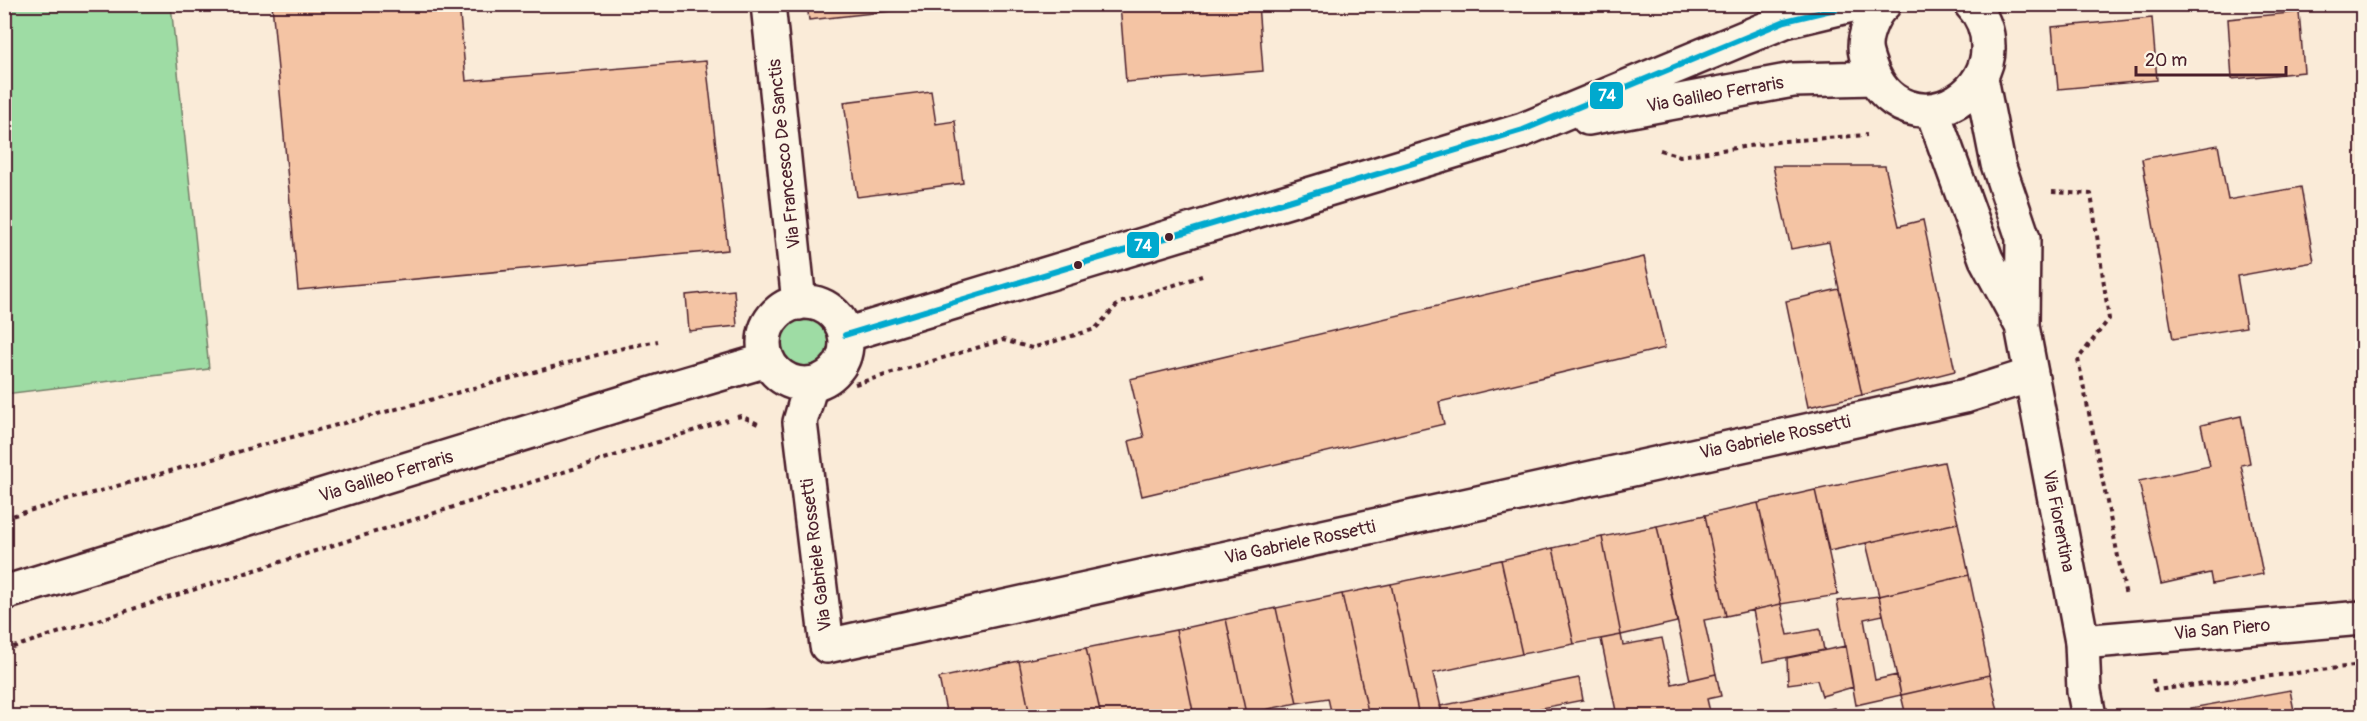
<svg xmlns="http://www.w3.org/2000/svg" width="2367" height="721" font-family="Pangolin,sans-serif">
<style>
.green{fill:#9edca4;stroke:#747e68;stroke-width:1.5}
.building{fill:#f4c4a4;stroke:#4a1f2b;stroke-width:1.5}
.lines{fill:none;stroke-linecap:round;stroke-linejoin:round}
.minor-casing{stroke:#4a1f2b;stroke-width:38}
.tertiary-casing{stroke:#4a1f2b;stroke-width:38}
.path{stroke:#4a1f2b;stroke-width:4;stroke-dasharray:4.5 4.5;stroke-linecap:butt}
.minor{stroke:#fcf5e5;stroke-width:33}
.tertiary{stroke:#fcf5e5;stroke-width:33}
.bus-1-casing{stroke:#fcf5e5;stroke-width:10}
.bus-1{stroke:#00a9ce;stroke-width:6}
.bus-dot{fill:#4a1f2b;stroke:#fcf5e5;stroke-width:2}
.labels{text-anchor:middle;stroke-width:4.5;stroke-linejoin:round;paint-order:stroke}
.street-label{font-size:18px;fill:#4a1f2b;stroke:#fcf5e5}
.line-badge{stroke:#fcf5e5;stroke-width:2}
.badge-label{font-size:16px;text-anchor:middle;font-weight:bold;fill:#fff}
</style>
<rect width="100%" height="100%" fill="#faebd8"/>
<filter id="ink" filterUnits="userSpaceOnUse"><feTurbulence type="fractalNoise" baseFrequency=".0167" numOctaves="2"/><feDisplacementMap in="SourceGraphic" scale="12" xChannelSelector="R" yChannelSelector="G"/><feConvolveMatrix kernelMatrix="1 2 1 2 8 2 1 2 1" color-interpolation-filters="sRGB"/></filter>
<g filter="url(#ink)">
<path class="green" d="M4,5h167l38,364 -204,25z
M773 343a32 32 0 1 1 64 0a32 32 0 1 1-64 0Z"/>
<path class="building" d="M272,4h187l7,77 240,-20 22,189 -430,40z
M807,4h101l1,5 -100,11z
M1120,4h138l5,67 -137,11z
M2299,12l5,60 -72,7 -4,-60z
M2152,18l5,62 -99,9 -6,-62z
M931,91l5,33 19,-3 8,62 -106,14 -13,-95z
M2218,145l10,55 73,-13 13,75 -77,14 9,51 -73,12 -31,-180z
M1773,166h112l14,60 24,-6 32,151 -93,24 -33,-153 -38,7z
M1644,257l21,91 -226,54 5,22 -302,72 -13,-55 15,-4 -14,-58z
M1839,289l23,106 -54,12 -22,-106z
M734,290l3,36 -48,5 -3,-36z
M2241,416l9,47 -9,2 22,109 -51,10 -2,-11 -49,11 -22,-103 71,-15 -9,-41z
M1944,462l14,61 -129,28 -14,-61z
M1815,490l23,105 -57,9 -23,-101z
M1758,503l23,101 -55,12 -21,-101z
M1705,515l21,101 -22,4 12,54 -26,6 -33,-154z
M1958,523l11,52 -90,21 -13,-53z
M1657,526l20,96 -56,13 -19,-98z
M1602,537l19,98 -47,9 -21,-96z
M1553,548l21,96 -52,10 -21,-94z
M1501,560l21,94 -89,19 10,43h-24l-28,-132z
M1969,575l21,100 -89,20 -22,-99z
M1391,584l28,132h-50l-27,-122z
M1342,594l27,122h-37l-4,-18 -31,5 -21,-95z
M1879,596l4,19 -19,4 11,61 22,-5 4,20 -45,10 -19,-104z
M1781,604l7,31 32,-6 4,21 -61,12 -10,-52z
M1276,608l21,95 -51,11 -20,-95z
M1226,619l20,95 -11,2h-41l-18,-86z
M1176,630l18,86h-93l-15,-68z
M1621,635l2,10 39,-7 10,46 44,-10 5,22 -14,3 4,17h-94l-16,-77z
M1846,646l7,41 -31,9 -5,-16 -29,4 -1,-26z
M1086,648l15,68h-71l-11,-55z
M1019,661l11,55h-83l-8,-38z
M1990,675l9,41h-93l-5,-21z
M1579,678l4,22 -81,16h-59l-3,-10z
M2290,690l5,26h-102l-2,-8z
M774,708l1,8h-47z
M1834,708l2,8h-38z"/>
<g class="lines">
<defs>
<path id="minor" d="M811,384l-11,38 27,224 1138,-250 66,-21
M2082,642l280,-24"/>
<path id="tertiary" d="M768,4l31,299
M1884,4c-12,10 -22,35 -18,50 5,18 12,35 28,46 41,29 96,-9 94,-54 0,-15 -6,-31 -17,-42
M1981,78l17,86 25,74 -1,88 60,316 2,49 5,25
M1932,110l54,149 35,65
M1588,118l205,-38 81,-2
M764 343a41 41 0 1 1 82 0a41 41 0 1 1-82 0Z
M845,335l678,-205 262,-109 71,-17
M4,593l668,-205 95,-28"/>
</defs>
<use href="#minor" class="minor-casing"/>
<use href="#tertiary" class="tertiary-casing"/>
<path class="path" d="M1660,150l20,6 104,-15 83,-6
M2052,192l39,2 18,125 -31,40 48,237
M855,384l148,-44 29,8 63,-19 24,-26 83,-27
M737,417l4,-1 17,8
M4,518l251,-71 372,-100 31,-6
M4,650l723,-230
M2153,679l2,11 207,-25"/>
<use href="#minor" class="minor"/>
<use href="#tertiary" class="tertiary"/>
<defs>
<path id="bus-1" d="M845,335l678,-205 262,-109 71,-17"/>
</defs>
<use href="#bus-1" class="bus-1-casing"/>
<use href="#bus-1" class="bus-1"/>
</g>
</g>
<g class="bus-dot">
<circle cx="1169" cy="237" r="5"/>
<circle cx="1078" cy="265" r="5"/>
</g>
<g class="labels">
<g class="street-label">
<text transform="translate(1715 94) rotate(-10)" y="6">Via Galileo Ferraris</text>
<text transform="translate(784 154) rotate(-96)" y="6">Via Francesco De Sanctis</text>
<text transform="translate(1775 437) rotate(-12)" y="6">Via Gabriele Rossetti</text>
<text transform="translate(386 476) rotate(-17)" y="6">Via Galileo Ferraris</text>
<text transform="translate(2059 521) rotate(79)" y="6">Via Fiorentina</text>
<text transform="translate(1300 542) rotate(-12)" y="6">Via Gabriele Rossetti</text>
<text transform="translate(816 555) rotate(-97)" y="6">Via Gabriele Rossetti</text>
<text transform="translate(2222 629) rotate(-5)" y="6">Via San Piero</text>
</g>
</g>
<g class="line-badge">
<rect x="1589" y="81" width="35" height="29" rx="6" fill="#00a9ce"/>
<rect x="1126" y="231" width="34" height="28" rx="6" fill="#00a9ce"/>
</g>
<g class="badge-label">
<text x="1607" y="101">74</text>
<text x="1143" y="251">74</text>
</g>
<rect width="2367" height="721" fill="none" stroke="#fcf5e5" stroke-width="24"/>
<rect x="12" y="12" width="2343" height="697" fill="none" stroke="#4a1f2b" stroke-width="2" filter="url(#ink)"/>
<path d="M2136 66v9h150v-9" fill="none" stroke="#4a1f2b" stroke-width="3"/>
<text x="2145" y="66" font-size="18" fill="#4a1f2b" stroke="#fcf5e5" stroke-width="4.5" paint-order="stroke">20 m</text>
</svg>
